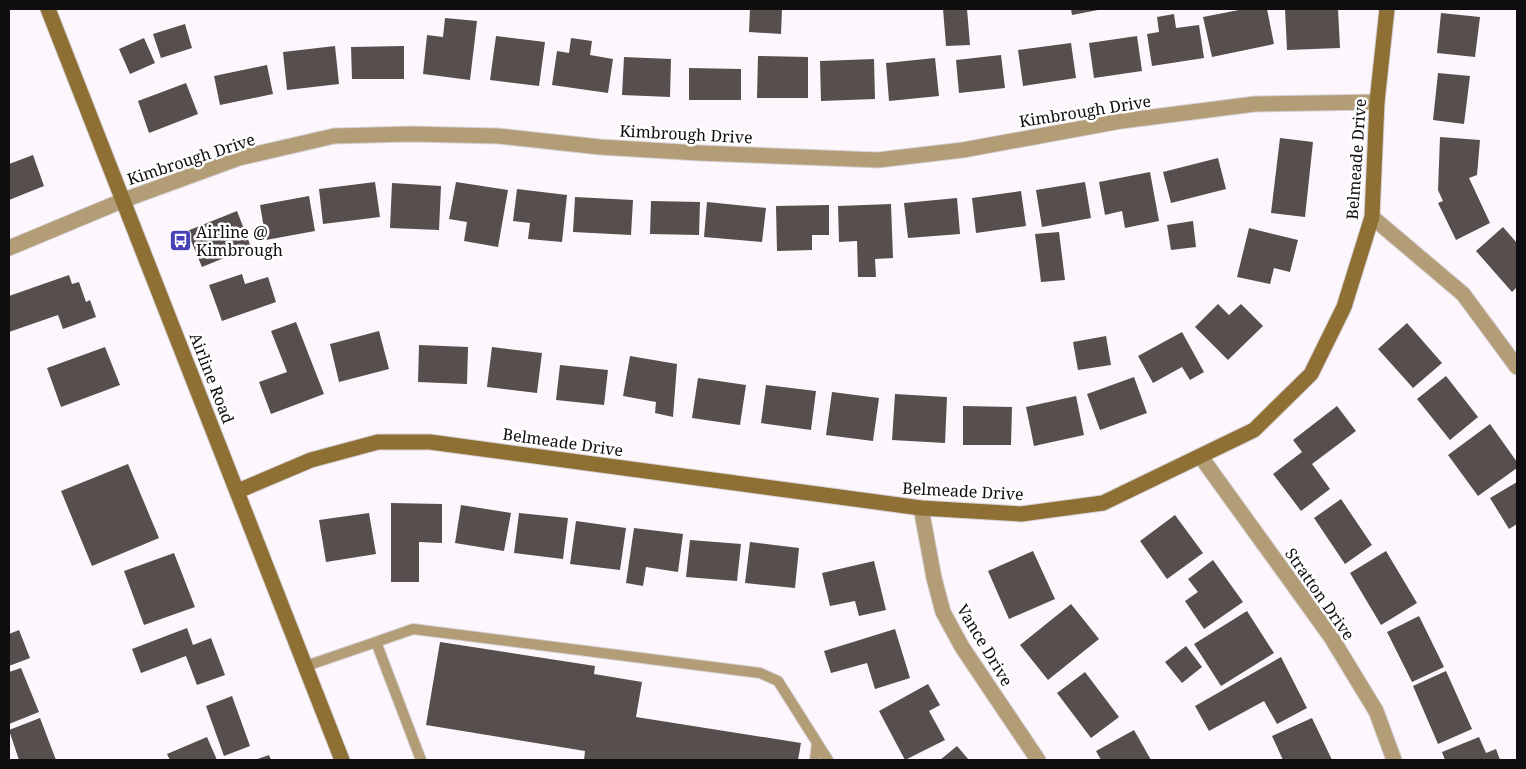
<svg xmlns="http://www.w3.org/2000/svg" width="1526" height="769" font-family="'Noto Serif',serif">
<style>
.building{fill:#564f4d}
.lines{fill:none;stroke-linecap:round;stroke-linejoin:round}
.lane-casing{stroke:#d7d2d7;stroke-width:12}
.street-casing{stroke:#d7d2d7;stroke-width:17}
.secondary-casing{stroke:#d7d2d7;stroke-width:17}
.lane{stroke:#b29d77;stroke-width:10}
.street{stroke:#b29d77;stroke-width:15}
.secondary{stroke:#8e7034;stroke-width:15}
.labels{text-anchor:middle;stroke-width:5;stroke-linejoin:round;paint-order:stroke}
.street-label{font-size:16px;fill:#0f0d0f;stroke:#fff}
.poi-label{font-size:16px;fill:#0f0d0f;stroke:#fff;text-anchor:start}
</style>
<rect width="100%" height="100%" fill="#fdf7fd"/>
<path class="building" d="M750,9h32l-1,25 -32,-2z
M943,9h24l3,36 -24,1z
M1071,9h27v1l-26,5z
M1244,9h23l7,35 -62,13 -9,-40z
M1285,9h53l2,39 -53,2z
M1441,13l39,4 -5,40 -38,-4z
M1174,14l2,14 23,-3 5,33 -52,8 -5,-32 12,-2 -2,-15z
M445,18l32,3 -7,59 -47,-6 4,-39 16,2z
M185,24l7,24 -31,10 -8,-24z
M496,36l49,6 -6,44 -49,-6z
M1137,36l5,35 -48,7 -5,-35z
M144,38l11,25 -25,11 -11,-25z
M571,38l21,3 -2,14 23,4 -5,34 -56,-8 5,-34 12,2z
M1071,43l5,35 -53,8 -5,-36z
M335,46l4,38 -52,6 -4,-38z
M404,46v33h-52l-1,-32z
M1001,55l4,33 -46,5 -3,-33z
M758,56l50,1v41h-51z
M624,57l47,2 -1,38 -48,-2z
M935,58l4,38 -50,5 -3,-38z
M874,59l1,40 -54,2 -1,-40z
M267,65l6,29 -53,11 -6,-29z
M689,68l52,1v31h-52z
M1438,73l32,3 -6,48 -31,-4z
M186,83l12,31 -49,19 -11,-32z
M1440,137l40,3 -3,35 -8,3 21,45 -34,17 -18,-37 5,-2 -5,-11z
M1280,138l33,4 -8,75 -34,-4z
M33,155l11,31 -35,14v-36z
M1218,158l8,31 -55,14 -8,-31z
M1150,172l9,49 -34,7 -3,-17 -17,4 -6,-33z
M375,182l5,35 -57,7 -4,-35z
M456,182l52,8 -10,57 -34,-6 3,-19 -18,-3z
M1085,182l6,36 -49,9 -6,-37z
M392,183l49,3 -2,44 -49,-2z
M517,189l50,6 -5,47 -34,-3 2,-16 -17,-2z
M1021,191l5,35 -50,7 -4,-35z
M309,196l6,35 -49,9 -6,-35z
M575,197l58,3 -2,35 -58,-3z
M957,198l3,36 -52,4 -4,-35z
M651,201l49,1 -1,33 -49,-1z
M707,202l59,6 -4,34 -58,-5z
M891,204l2,54 -18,1 1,18h-18l-1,-36 -18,1 -1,-36z
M829,205v30h-17v15l-35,1 -1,-45z
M237,211l14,36 -49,20 -15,-36z
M1193,221l3,26 -25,3 -4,-25z
M1503,227l14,16v44l-5,5 -36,-41z
M1249,228l49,12 -8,32 -16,-4 -4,16 -33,-7z
M1059,232l6,48 -24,2 -6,-48z
M242,274l3,10 23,-7 8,25 -54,19 -13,-36z
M69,275l3,9 7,-2 7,20 4,-2 6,17 -33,12 -5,-14 -49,17v-36z
M1218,304l11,11 12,-11 22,22 -35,34 -33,-33z
M296,322l28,72 -53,20 -12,-32 28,-10 -16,-41z
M1407,323l35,40 -29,25 -35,-39z
M379,331l10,38 -50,13 -9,-38z
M1182,332l22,40 -14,8 -8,-13 -29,16 -15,-27z
M1106,336l5,29 -33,5 -5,-28z
M419,345l49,2 -1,37 -49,-2z
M105,347l15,38 -59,22 -14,-39z
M492,347l50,6 -5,40 -50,-6z
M630,356l47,8 -4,53 -18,-4 1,-11 -33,-6z
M560,365l48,5 -4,35 -48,-5z
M1446,376l32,41 -28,23 -33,-41z
M1134,377l13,36 -47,17 -13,-36z
M698,378l48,7 -6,40 -48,-7z
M766,385l50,6 -5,39 -50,-7z
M832,392l47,6 -6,43 -47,-6z
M895,394l52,3 -2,46 -53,-3z
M1076,396l8,39 -50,11 -8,-39z
M963,406l49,1 -1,38h-48z
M1337,406l19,25 -44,33 18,25 -29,22 -28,-37 29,-22 -9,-12z
M1490,424l27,38v6l-39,28 -30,-41z
M128,464l31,74 -67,28 -31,-75z
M1517,482v42l-8,5 -19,-31z
M1341,499l31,46 -27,19 -31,-46z
M391,503l51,1v39l-23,-1v40h-28z
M461,505l50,8 -7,38 -49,-8z
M369,513l7,41 -50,8 -7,-42z
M519,513l49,5 -5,41 -49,-6z
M1175,515l28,38 -36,26 -27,-38z
M576,521l50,7 -6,42 -50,-6z
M634,528l49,6 -5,38 -32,-5 -3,19 -17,-3z
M690,540l51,4 -4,37 -51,-4z
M750,542l49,6 -4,40 -50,-5z
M1033,551l22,48 -46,20 -21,-48z
M1386,551l31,52 -36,22 -31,-52z
M174,553l21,54 -51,18 -20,-54z
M1213,560l30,42 -39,27 -19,-28 13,-9 -10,-13z
M874,561l12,49 -27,6 -4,-15 -25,5 -8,-33z
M1071,604l28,35 -51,41 -28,-35z
M1247,611l27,42 -53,33 -27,-42z
M1419,616l25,51 -32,15 -25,-50z
M187,628l6,17 18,-7 14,37 -28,10 -11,-29 -45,17 -9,-24z
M895,629l15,49 -35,11 -8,-26 -36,10 -7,-22z
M19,630l11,28 -21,8v-32z
M440,642l155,24 -1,8 48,8 -6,35 165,26 -3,17h-214l1,-9 -159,-26z
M1186,646l16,21 -20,16 -17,-21z
M1281,657l26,51 -30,16 -13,-23 -55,30 -14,-25z
M21,668l18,44 -30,12v-52z
M1446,671l26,58 -34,15 -25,-58z
M1085,672l34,45 -28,21 -34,-45z
M928,684l12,21 -11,6 16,29 -40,20 -26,-49z
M232,696l18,50 -26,10 -18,-50z
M40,718l16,42h-37l-10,-30z
M1312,718l20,42h-49l-11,-24z
M1134,730l17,30h-50l-5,-9z
M207,737l10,23h-47l-3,-6z
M1479,737l7,16 10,-4 4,11h-55l-3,-8z
M957,746l12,14h-29z
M269,755l2,5h-16z"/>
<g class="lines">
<defs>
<path id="lane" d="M376,642l37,-13 347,44 18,8 50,79
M306,666l70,-24 45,118
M815,760l2,-17"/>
<path id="street" d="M1372,217l91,77 54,73
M9,248l115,-48 115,-42 95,-22 77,-2 87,2 102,11 99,6 179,7 85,-10 158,-29 134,-17 122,-2
M1201,457l130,180 45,74 18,49
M921,508l13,70 9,34 19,35 76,113"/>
<path id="secondary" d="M48,9l294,751
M238,491l73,-31 67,-18h52l491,66 100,6 82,-11 151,-73 57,-56 33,-67 28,-90 5,-115 10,-93"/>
</defs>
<use href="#lane" class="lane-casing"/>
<use href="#street" class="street-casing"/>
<use href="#secondary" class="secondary-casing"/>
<use href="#lane" class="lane"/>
<use href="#street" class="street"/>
<use href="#secondary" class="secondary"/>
</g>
<defs>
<symbol id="bus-square" viewBox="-11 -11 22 22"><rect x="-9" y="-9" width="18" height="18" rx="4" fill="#4742b8" stroke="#fff"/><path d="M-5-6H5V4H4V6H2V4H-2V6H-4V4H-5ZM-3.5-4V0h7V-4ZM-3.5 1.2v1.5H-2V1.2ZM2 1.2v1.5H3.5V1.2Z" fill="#fff"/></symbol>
</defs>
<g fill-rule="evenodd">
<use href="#bus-square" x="168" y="228" width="25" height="25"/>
</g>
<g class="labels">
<g class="street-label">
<text transform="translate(1085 111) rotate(-9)" y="6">Kimbrough Drive</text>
<text transform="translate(686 134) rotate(3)" y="6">Kimbrough Drive</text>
<text transform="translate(191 159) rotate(-18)" y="6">Kimbrough Drive</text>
<text transform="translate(1356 159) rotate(-86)" y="6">Belmeade Drive</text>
<text transform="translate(212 378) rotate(69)" y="6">Airline Road</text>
<text transform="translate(563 442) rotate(8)" y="6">Belmeade Drive</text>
<text transform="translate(963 491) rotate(3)" y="6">Belmeade Drive</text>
<text transform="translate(1320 594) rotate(55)" y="6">Stratton Drive</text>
<text transform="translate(985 645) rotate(59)" y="6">Vance Drive</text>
</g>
<g class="poi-label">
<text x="196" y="238">Airline @<tspan x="196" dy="18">Kimbrough</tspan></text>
</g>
</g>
<rect width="1526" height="769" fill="none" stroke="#0f0d0f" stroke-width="20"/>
</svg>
